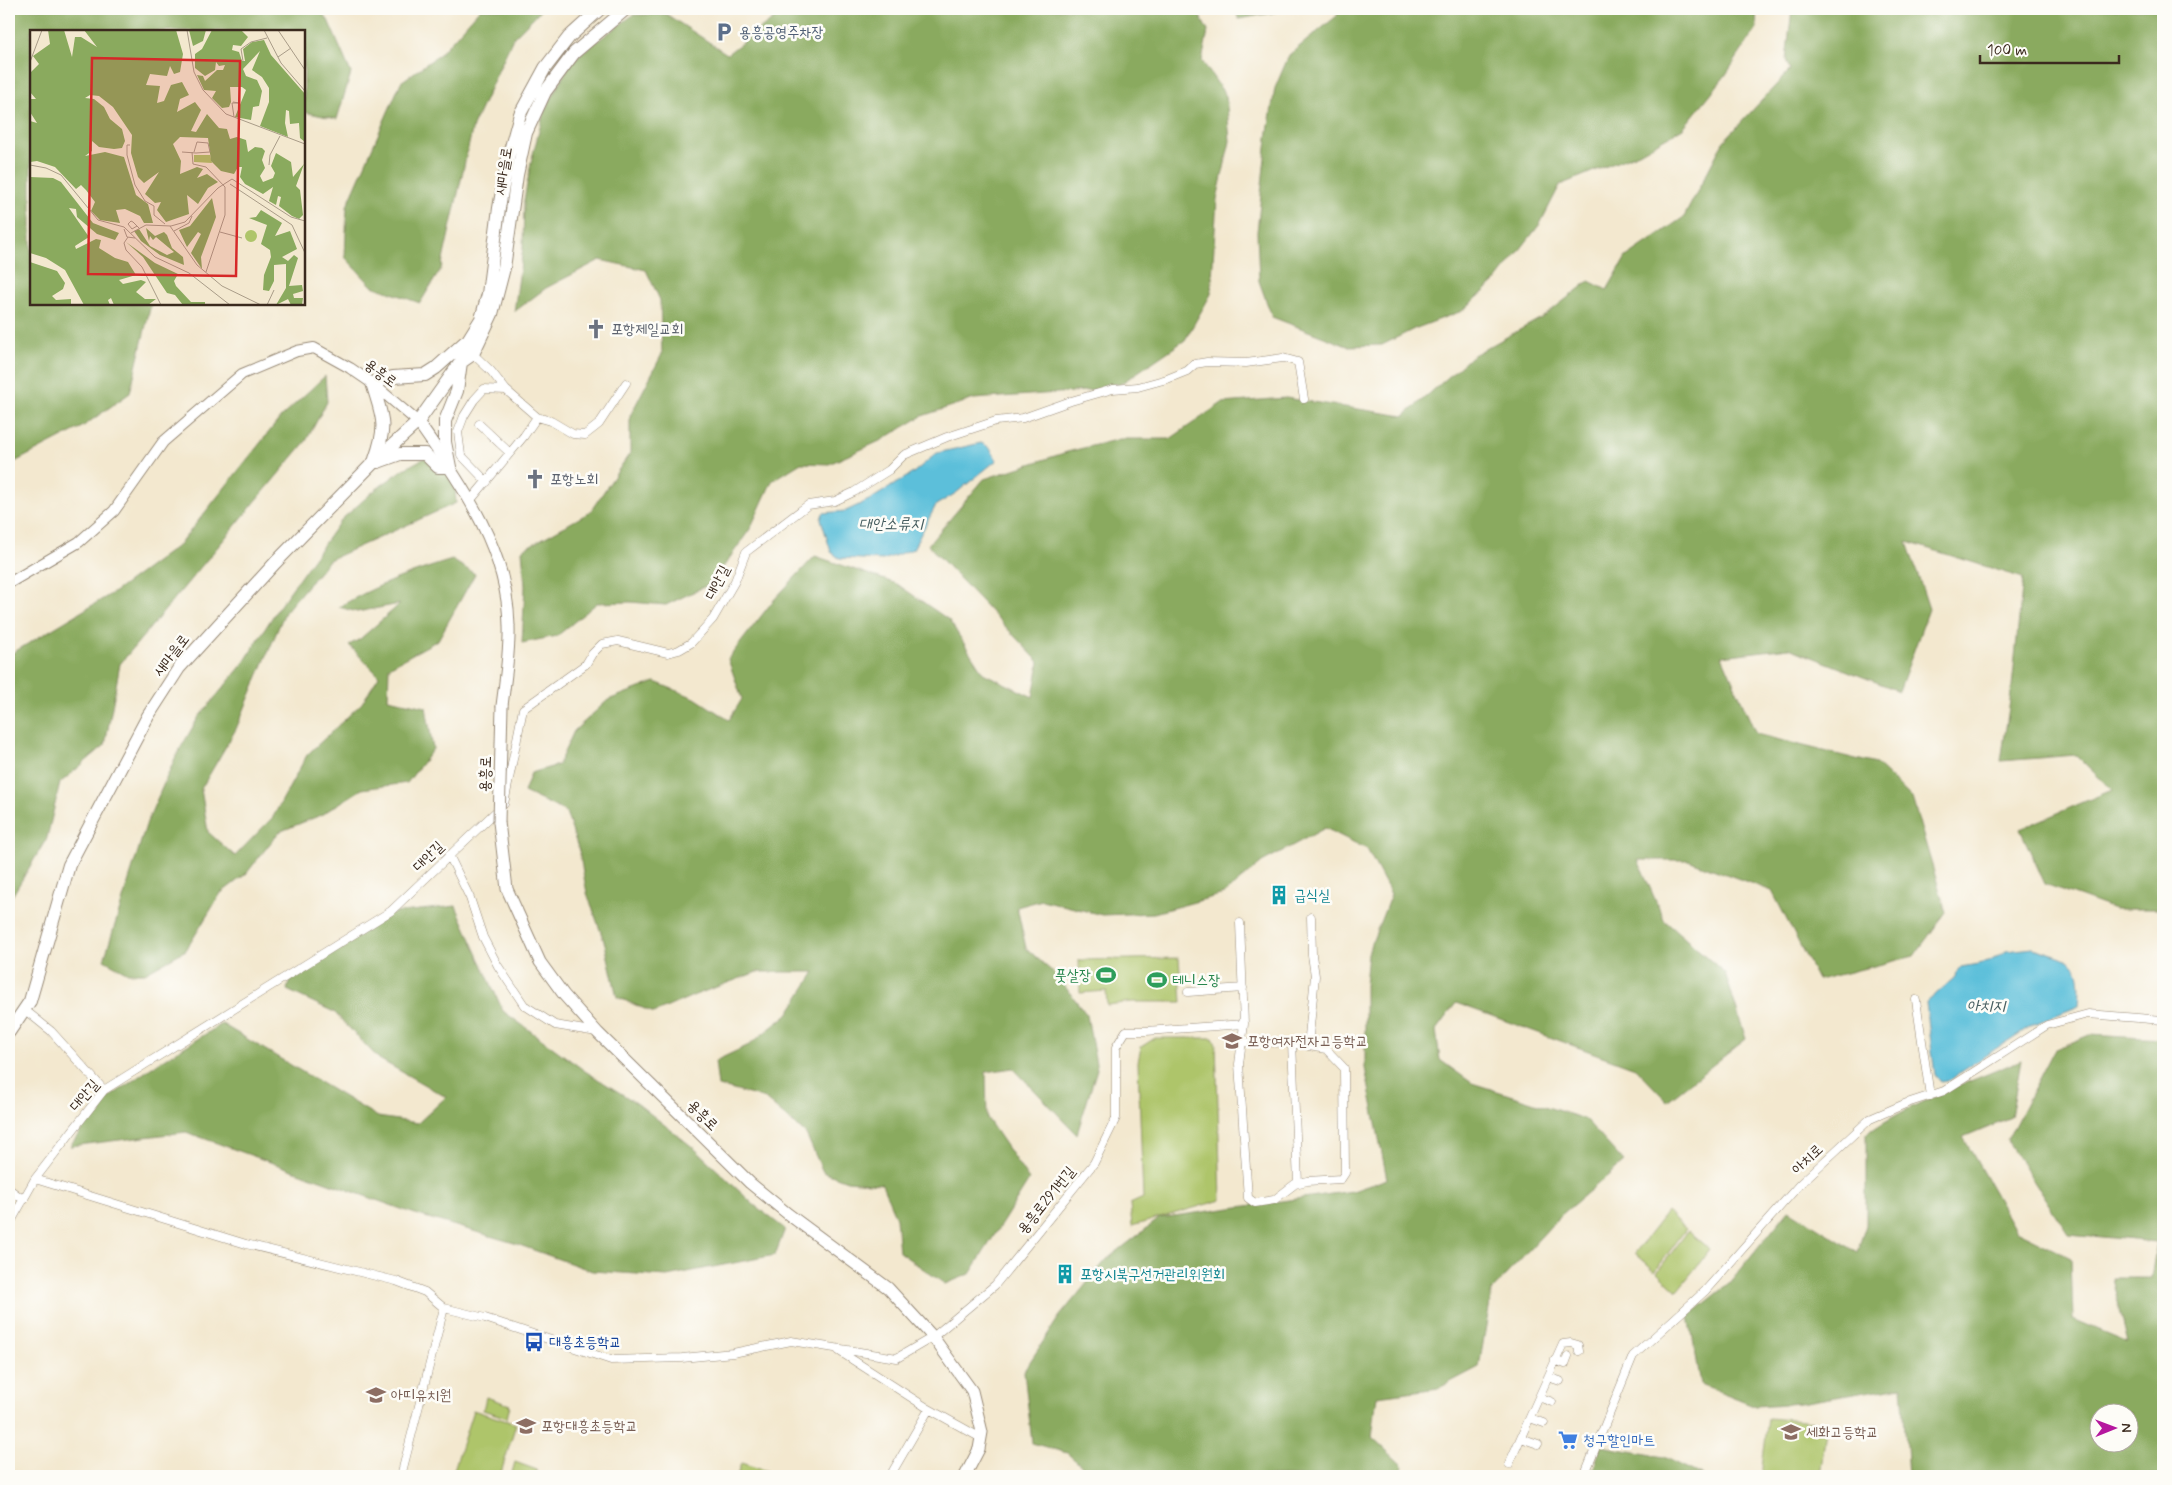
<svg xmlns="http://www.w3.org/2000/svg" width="2172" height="1485" font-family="Mynerve,'Poor Story',sans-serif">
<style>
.green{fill:#aec56a;stroke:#747844}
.forest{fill:#8aaa5e;stroke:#626a3e;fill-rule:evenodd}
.water{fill:#5cbfda;stroke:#4c747c}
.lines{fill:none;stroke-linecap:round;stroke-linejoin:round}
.minor-casing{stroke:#978976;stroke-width:9}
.tertiary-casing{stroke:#978976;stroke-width:12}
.secondary-casing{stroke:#978976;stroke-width:13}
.primary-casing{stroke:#978976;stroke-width:14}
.minor{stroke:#fff;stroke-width:8}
.tertiary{stroke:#fff;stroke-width:10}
.secondary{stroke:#fff;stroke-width:11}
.primary{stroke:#fff;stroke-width:12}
.secondary-bridge-casing{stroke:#978976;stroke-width:13;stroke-linecap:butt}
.secondary-bridge{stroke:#fff;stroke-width:11}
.labels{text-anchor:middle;stroke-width:5;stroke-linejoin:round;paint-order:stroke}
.service-label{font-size:15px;fill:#4e5e75;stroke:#fdfcf7;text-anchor:start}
.street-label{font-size:15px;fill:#3b2a1e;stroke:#fdfcf7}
.worship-label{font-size:15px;fill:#5b616d;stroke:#fdfcf7;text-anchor:start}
.culture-label{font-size:15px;fill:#0d838f;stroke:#fdfcf7;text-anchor:start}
.leisure-label{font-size:15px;fill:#27864d;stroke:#fdfcf7;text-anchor:end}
.education-label{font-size:15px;fill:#785e54;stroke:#fdfcf7;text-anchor:start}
.transit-label{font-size:15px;fill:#164399;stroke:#fdfcf7;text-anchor:start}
.shop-label{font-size:15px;fill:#366cbe;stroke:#fdfcf7;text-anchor:start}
.water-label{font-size:16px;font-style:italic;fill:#475e60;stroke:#fdfcf7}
.inset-road{fill:none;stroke:#a99c88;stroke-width:1}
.view{fill:#d62828;fill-opacity:0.15;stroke:#d62828;stroke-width:2.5}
.inset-edge{fill:none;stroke:#3b2a1e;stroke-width:2.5}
</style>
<rect width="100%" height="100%" fill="#fdfcf7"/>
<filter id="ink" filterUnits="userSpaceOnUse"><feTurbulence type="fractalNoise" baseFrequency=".02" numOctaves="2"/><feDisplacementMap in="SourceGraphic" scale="10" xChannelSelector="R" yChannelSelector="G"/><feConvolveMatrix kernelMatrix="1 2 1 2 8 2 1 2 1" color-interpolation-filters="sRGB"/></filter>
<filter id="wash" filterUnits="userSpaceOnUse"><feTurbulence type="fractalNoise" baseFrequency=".0096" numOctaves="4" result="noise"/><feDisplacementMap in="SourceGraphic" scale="20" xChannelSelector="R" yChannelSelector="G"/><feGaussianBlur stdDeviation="1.12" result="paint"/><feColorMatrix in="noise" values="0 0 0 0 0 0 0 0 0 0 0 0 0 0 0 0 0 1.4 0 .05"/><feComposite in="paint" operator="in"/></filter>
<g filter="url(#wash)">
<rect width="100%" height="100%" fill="#f3e8cf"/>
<path class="green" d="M1179,958l3,44h-50l-25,3 -1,-14 -26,2 -1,-33z
M1155,1038h58l3,6 5,156 -89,26 -2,-22 13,-6 -5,-136 3,-15z
M1667,1212l19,17 -31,42 -20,-18z
M1688,1231l22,19 -33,41 -20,-19z
M486,1397l24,8 -3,13 -24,-8z
M473,1410l43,14 -16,52h-48z
M1768,1418l59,5 -7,53h-59z
M515,1462l22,8 -2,6h-24z
M741,1463l42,13h-46z"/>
<path class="forest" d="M9,9h309l10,11 23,53 -14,46 -33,-7v-81h-273v273h120l-21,89 -48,34 -73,38z
M480,9h62l-29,29 -40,88 -32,143 -21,34 -48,-17 -27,-29 2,-51 54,-124 39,-28z
M787,9h409l12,22 -6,30 24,35 4,45 -13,58 -6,95 -26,46 -72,49 -139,10 -52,17 -40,24 -53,24 -28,-1 -29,18 -22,48 -38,54 -46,22 -36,-3 -33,1 -40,33 -35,7 3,-57 -3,-36 68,-38 40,-59v-37l32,-62 -2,-54 -14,-30 -46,-10 -54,28 -32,24 9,-64 1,-48 8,-42 12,-46 25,-46 12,-13 52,-38 33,-1 61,40z
M1234,9h51l-13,4 -33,6z
M1333,9h423l1,19 -32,48 -42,52 -44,25 -79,32 -20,39 -45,58 -33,29 -48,18 -32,16 -35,1 -75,-29 -13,-36 -2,-49 10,-94 8,-50 14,-33 49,-40z
M1792,9h371v900h-49l-69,-25 -25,-55 92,-39 -36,-35 -75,6 11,-74 11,-109 -116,-36 22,67 -30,82 -110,-43 -67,8 34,78 120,30 36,34 34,114 -32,44 -96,24 -46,-89 -84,-31h-50l26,60 61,53 21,66 -79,62 -32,-33 -179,-65 -20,27 4,30 32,23 113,36 39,43 -63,53 -69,75 -13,77 -40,21 -62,8 -5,41 31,29 -3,10h-307l-26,-23 -35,-10 -8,-72 35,-54 47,-57 54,-42 193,-27 34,-12 -22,-111v-83l3,-32 23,-59 -24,-45 -42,-21 -63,34 -38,32 -70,19 -52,2 -60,-15 -25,7 9,41 30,27 31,40 10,54 -20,65 -64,-66 -27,4 1,46 42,62 -59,94 -25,10 -46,-32 -3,-34 -14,-34 -35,-3 -24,-9 -17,-38 -42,-36 -46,-12 -3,-25 34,-16 39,-31 27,-42h-58l-62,23 -41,18 -37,-16 -12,-53 -18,-51 -8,-42 -13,-39 -42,-20 7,-19 27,-8 16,-34 34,-31 47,-18 40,16 34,22 13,-21 -14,-40 44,-57 43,-46 82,28 52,36 34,53 50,24 6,-35 -111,-117 56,-66 83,-27 53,-13h50l52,-36 64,-5 118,18 68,-60 71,-39 46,-36 18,9 19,-33 58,-40 39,-75 67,-72 -4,-10z
M325,376l2,26 -21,39 -186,223 -15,81 -45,38 -13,55 -36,60 -2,1v-244l107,-64 63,-46 102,-128z
M437,451l17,22 2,30 -127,57 -44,52 -49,117 -35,60 7,43 27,24 38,-39 34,-62 55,-52 17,-27 -30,-31 11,-6 40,-35 -43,8 -18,-5c39,-23 71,-34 113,-47l23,14 -37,66 -49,27 -1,32 38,8 7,42 -26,34 -45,6 -41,26 -42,17 -33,42 -25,19 -35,57 -41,23h-17l-24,-13 43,-138 29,-66 22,-38 45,-54 35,-56 63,-88 34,-30 29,-21z
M456,906l47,105 82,60 53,33 57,45 58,55 32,25 -10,26 -108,21 -75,-5 -78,-28 -96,-28 -232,-83 -116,14 30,-42 58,-41 64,-39 156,93 40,6 28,-26 -67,-38 -45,-47 -47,-22 2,-9 104,-68z
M2089,1035l74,4v437h-255l-6,-90 -102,17 -44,3 -55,-22 -12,-68 40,-32 60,-74 68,42 9,-27v-91c45,-32 104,-52 155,-74l-10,57 -48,20 53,94 55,27 2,61 55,23 -16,-64h39l6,-36 -89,-8 -61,-94 47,-90zM2100,1412h30v30h-30z
M1601,1446l63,11 39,19h-112z"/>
<path class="water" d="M981,443l8,4 8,13 -41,33 -20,12 -23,44 -30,11 -44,-2 -8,-6 -10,-33 2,-6 23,-2 25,-12 42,-26 24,-20z
M2033,948c41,13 50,10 46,58l-45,18 -74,48 -9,8 -10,2 -6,-7 -9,-72 28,-25 7,-11 28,-5 17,-11z"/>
</g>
<g filter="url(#ink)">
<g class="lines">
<defs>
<path id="minor" d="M473,354l18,17 15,19
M537,417l14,4 22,13 12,1 14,-11 27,-41
M479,424l31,29
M470,501l54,-65 13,-19 -31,-27 -22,-1 -10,11 -10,16 -6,16 3,23 26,27
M449,855l21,43 13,39 15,29 26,39 31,20 42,7
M1240,923l4,101 -5,40 9,134 7,5 19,-3 21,-16 12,-3 34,-2 4,-6 -1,-105 -18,-19 -34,-6 -50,-1
M1188,992l55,-4
M1916,1000l14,96
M25,1010l26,21 53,59
M1292,1043l6,140
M1308,1046l7,-70 -3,-21 -1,-38
M35,1179l211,65 150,37 29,11 19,16 41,10 126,42 71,-2 51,-5 58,-12 106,17 36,-21 62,-52 99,-122 22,-45v-71l10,-16h20l98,-7
M9,1189l15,11
M9,1225l26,-46 69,-89 287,-179 113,-107 19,-95 63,-45 6,-10 10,-10 16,-3 50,12 11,-3 12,-7 22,-24 22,-38 11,-29 62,-47 27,-4 19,-9 35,-22 15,-15 43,-18 49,-16 27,-3 48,-17 42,-12 25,-2 29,-8 20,-8 8,-7 12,-2 39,1 37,-5 15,4 6,37
M839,1351l90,58 52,29
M1555,1360l10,4 3,-8
M1548,1377l12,4
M1539,1397l24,-53 8,-1 7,2 1,6
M1530,1418l14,5
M1521,1438l17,6
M1509,1464l30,-67 13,5
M401,1476l43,-168
M890,1476l39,-67
M1584,1476l49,-120 72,-65 95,-107 70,-65 37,-16 37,-12 103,-66 41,-11 75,6"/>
<path id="tertiary" d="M9,583l70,-41 35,-31 49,-69 79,-68 55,-23 17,-3 36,20 22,15 46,39"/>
<path id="secondary" d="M418,422c43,62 90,126 91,204 1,26 -4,54 -7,80
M499,822l8,67 33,73 24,33 34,38 152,150 38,31 100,74 45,49 39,54 10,41 -3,17 -14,27"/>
<path id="primary" d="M375,459c13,-36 7,-42 -3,-76l21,-6 32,-2 11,-7 29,-26
M378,462l22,-8h25l13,13h12l-5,-25v-21l12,-30 6,-43 18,-29 7,-25 11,-86 9,-50 12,-44 25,-46 24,-31 31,-28
M9,1032l21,-31 39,-136 79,-149 31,-48 96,-105 98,-100 45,-41 42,-59 13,-9 19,-40 12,-46 13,-93 9,-42 19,-41 29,-39 52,-44"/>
</defs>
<use href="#minor" class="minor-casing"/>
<use href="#tertiary" class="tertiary-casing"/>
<use href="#secondary" class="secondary-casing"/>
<use href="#primary" class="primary-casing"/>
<use href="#minor" class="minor"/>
<use href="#tertiary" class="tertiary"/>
<use href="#secondary" class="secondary"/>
<use href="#primary" class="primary"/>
<defs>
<path id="secondary-bridge" d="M499,822l3,-116"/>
</defs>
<use href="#secondary-bridge" class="secondary-bridge-casing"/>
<use href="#secondary-bridge" class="secondary-bridge"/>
</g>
</g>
<defs>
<symbol id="parking-bare" viewBox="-9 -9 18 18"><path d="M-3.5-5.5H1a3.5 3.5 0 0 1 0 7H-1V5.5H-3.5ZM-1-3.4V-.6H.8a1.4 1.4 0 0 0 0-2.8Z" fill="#5c6f8a" stroke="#fdfcf7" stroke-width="2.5" paint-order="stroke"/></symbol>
<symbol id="church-bare" viewBox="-9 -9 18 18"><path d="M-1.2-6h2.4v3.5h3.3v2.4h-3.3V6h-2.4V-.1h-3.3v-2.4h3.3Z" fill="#6b7280" stroke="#fdfcf7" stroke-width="2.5" paint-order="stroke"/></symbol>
<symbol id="building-bare" viewBox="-9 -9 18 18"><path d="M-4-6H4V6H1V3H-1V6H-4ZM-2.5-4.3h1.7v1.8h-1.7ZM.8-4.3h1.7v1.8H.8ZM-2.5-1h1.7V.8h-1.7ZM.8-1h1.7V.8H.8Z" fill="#0f9aa8" stroke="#fdfcf7" stroke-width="2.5" paint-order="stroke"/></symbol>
<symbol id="stadium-bare" viewBox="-9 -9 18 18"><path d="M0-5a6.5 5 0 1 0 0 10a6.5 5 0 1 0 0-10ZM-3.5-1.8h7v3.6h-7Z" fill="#2e9e5b" stroke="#fdfcf7" stroke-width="2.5" paint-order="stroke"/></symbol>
<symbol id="school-bare" viewBox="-9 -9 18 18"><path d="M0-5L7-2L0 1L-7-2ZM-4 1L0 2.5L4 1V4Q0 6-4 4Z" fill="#8d6e63" stroke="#fdfcf7" stroke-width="2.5" paint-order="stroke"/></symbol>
<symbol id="bus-bare" viewBox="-9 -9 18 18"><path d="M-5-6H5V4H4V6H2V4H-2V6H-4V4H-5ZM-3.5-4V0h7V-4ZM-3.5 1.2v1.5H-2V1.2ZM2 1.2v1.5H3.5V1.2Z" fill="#1a4fb4" stroke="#fdfcf7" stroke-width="2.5" paint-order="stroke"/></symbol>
<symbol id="supermarket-bare" viewBox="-9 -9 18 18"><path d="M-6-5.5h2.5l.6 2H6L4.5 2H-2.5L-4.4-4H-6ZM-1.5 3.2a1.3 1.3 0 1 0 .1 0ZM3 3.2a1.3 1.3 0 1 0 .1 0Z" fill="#3f7fe0" stroke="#fdfcf7" stroke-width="2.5" paint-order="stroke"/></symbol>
</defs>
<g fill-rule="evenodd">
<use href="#parking-bare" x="710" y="18" width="28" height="28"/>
<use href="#church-bare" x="582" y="315" width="28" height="28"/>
<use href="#church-bare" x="521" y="465" width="28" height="28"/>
<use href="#building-bare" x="1265" y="881" width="28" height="28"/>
<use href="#stadium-bare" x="1092" y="961" width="28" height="28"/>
<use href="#stadium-bare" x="1143" y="966" width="28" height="28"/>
<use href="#school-bare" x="1218" y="1027" width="28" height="28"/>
<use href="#building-bare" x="1051" y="1260" width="28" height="28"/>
<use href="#bus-bare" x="520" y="1328" width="28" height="28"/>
<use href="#school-bare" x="362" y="1381" width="28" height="28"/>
<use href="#school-bare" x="512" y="1412" width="28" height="28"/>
<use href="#school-bare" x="1777" y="1418" width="28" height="28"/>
<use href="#supermarket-bare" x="1554" y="1426" width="28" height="28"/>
</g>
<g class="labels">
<g class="service-label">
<text x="739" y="37">용흥공영주차장</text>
</g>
<g class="street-label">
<text transform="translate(503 171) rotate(-81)" y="5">새마을로</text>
<text transform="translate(381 373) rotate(37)" y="5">용흥로</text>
<text transform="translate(717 582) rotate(-63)" y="5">대안길</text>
<text transform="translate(171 655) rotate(-52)" y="5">새마을로</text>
<text transform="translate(485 774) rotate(-88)" y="5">용흥로</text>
<text transform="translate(428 856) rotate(-44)" y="5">대안길</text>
<text transform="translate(84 1095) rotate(-49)" y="5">대안길</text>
<text transform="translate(703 1115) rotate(45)" y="5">용흥로</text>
<text transform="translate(1807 1159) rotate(-43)" y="5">아치로</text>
<text transform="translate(1046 1200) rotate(-51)" y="5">용흥로291번길</text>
</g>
<g class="worship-label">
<text x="611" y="334">포항제일교회</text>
<text x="550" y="484">포항노회</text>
</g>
<g class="culture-label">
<text x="1294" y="900">급식실</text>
<text x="1080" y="1279">포항시북구선거관리위원회</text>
</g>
<g class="leisure-label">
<text x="1091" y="980">풋살장</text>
<text x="1172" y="985" text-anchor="start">테니스장</text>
</g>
<g class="education-label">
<text x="1247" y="1046">포항여자전자고등학교</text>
<text x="391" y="1400">아띠유치원</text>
<text x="541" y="1431">포항대흥초등학교</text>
<text x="1806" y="1437">세화고등학교</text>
</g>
<g class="transit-label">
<text x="549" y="1347">대흥초등학교</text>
</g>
<g class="shop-label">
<text x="1583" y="1445">청구할인마트</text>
</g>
<g class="water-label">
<text x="891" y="529">대안소류지</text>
<text x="1986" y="1011">아치지</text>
</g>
</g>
<g transform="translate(30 30)">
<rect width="275" height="275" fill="#f3e8cf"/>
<path d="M164,125h16l2,8 -18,-1zM215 206a6 6 0 1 1 12 0a6 6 0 1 1-12 0Z" fill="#aec56a"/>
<path d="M18,0h16l8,27 3,-20h6l16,10 -13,-17h92l7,24 -3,18 -6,2 -4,-8 -3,10 -17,-2 -4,11 14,1 -3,17 7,-2 7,-16 11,-3 7,13 -9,4 -3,13 18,-10 6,8 -10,21 5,1 11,-18 12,14 8,1 3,10 7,-2 9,3 2,12 7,-5 7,1 3,3 -3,9 3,8 -5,8 3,6 10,-4 2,-5 -4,-7 5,-13 15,9 2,15 11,-13 -8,22 4,4 3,25 -4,4 -7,-3 -13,-10 2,-9 -3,-1 -2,9 -7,-4 4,-14 -10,7 -18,-10 -5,-7 2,-10h-4l-4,7 -13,-3 -10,-10 -3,-23 -28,-1 -7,7 8,17 -1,13 17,-7 6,2 -6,9 10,-4 11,8 -10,6 -10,16 -11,-9 2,19 -23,8 -9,-12 4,-8 -6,1 -10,-9 14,-22 -15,11 -6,-6 -7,-24 1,-18 -19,-28 -14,-11 -9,-1 -5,3 9,1 10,8 6,12 12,10 3,12 -3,7 -8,1 -15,-2 -7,-6v10l-7,5 20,-4 19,5 12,38 12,9 5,19h-9l-4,-7 -15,-7 -9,1 4,13 -20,-3 -9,-9 4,-9 -9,-12 -5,-5 -5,4 -21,-22 -18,-6 -7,1v-41l7,2 -7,-11v-13h6l-6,-7v-19l9,-9 -6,-8 17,-12zM159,0h17l-3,11 -10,5zM182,0h29l7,7 -7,9 -8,-1 -1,5 7,2 3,9h3l-2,-12 9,-7 12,-2 7,15 34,39v48l-5,-4 -1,-15 -9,1 -1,-13 -3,-1 -1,13 3,14 -28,-11 9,-24v-14l-7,-11 -10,-7 8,-19 -17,18 3,7 11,4 5,11 -3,15 -6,1 -2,13 -16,-3 11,-27 -4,-3h-12l1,15 -2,5 -7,1 -10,-10 4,-7 -12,-1 -7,-15 6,1 2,5 12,-11h6l2,-5 -6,1 -3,-4 -1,8 -10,6 -10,-8v-14l7,-5zM0,147l23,1 8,4 32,41 26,10 -4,7 -18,-6 -20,-17 -1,-8 -7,-1 20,29 -14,9 1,3 20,-10 5,1 -2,8 16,10 13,4 8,13 -17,5 4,4 18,-4 5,2 -10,10 9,7h11l-8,6h-34l-3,-7 -3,2 2,5h-26l-19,-35 -19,-12 -16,-5zM182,168l4,19 -15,40 1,12 -11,-16 10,-19 -3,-2 -11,15 -8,-17 11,-4zM231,180l21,13 -7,13 15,-5 7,18 -15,8 6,4 6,-6 4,3 -9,28 13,-1 1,6 -10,3 1,4h9l-1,7h-11l-3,-6 -12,6 10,-17v-24l-12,1v16l-5,10 -6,-1 1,-15 7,-18 -1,-7 -9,-6 6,-19 -18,-7 7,-1zM116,198l9,8 9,-4 3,3 5,13 11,9 1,8 -24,-10 -19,-14 -7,-10 5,-2 11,17 17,9 7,-3 -18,-15 -3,3 -3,-4 -1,5zM96,212l29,21 23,11 -4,7 2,5 15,16h14v3h-22l-8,-10 -8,-2 -24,-36zM0,232l27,9 8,12 -2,6 -11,7 4,4 15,-1v6h-41z" fill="#8aaa5e"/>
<path class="inset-road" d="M157,0l7,42 9,18 23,24 79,30M234,0l17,33 24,28M248,0l27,40M248,27l13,-9M213,31l-2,-12 10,-7 16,-4M0,32l12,-32M203,72l6,1h-7l2,14M100,115h-3v10l8,30 10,16 9,5v9l11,9M152,122l14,1 14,-1 -2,-9 -11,-1 -3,10M162,122l1,12 13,3 19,20v28l-19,57M0,135l16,3 15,7 37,45 26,7 31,30 34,16 41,32M239,135l1,-10 10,-19M200,154l62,41 13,28M107,196l-5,3 -4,-5 3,-3 2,1 6,6M140,196l27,39 25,21 39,19M94,199l3,8 8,1M144,201l15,-8 3,-7M190,202l22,6M101,203l15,-8 25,1 14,-4 33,-34 14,-9 59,38 14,4M98,207l-4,6 2,7 16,17 19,38M237,275l7,-15"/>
<path class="view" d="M62,28l148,3 -4,215 -148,-2z"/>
<rect width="275" height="275" class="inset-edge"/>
</g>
<rect width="2172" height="1485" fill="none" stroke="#fdfcf7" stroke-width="30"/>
<g transform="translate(2114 1428) rotate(89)"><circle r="24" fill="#fdfcf7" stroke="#afa8a0"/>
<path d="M0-4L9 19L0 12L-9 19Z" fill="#b5179e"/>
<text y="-8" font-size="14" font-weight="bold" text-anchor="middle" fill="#3b2a1e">N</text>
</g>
<path d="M1980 55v8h139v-8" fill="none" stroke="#3b2a1e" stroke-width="2.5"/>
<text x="1987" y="55" font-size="15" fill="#3b2a1e" stroke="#fdfcf7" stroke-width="4" paint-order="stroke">100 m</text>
</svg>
